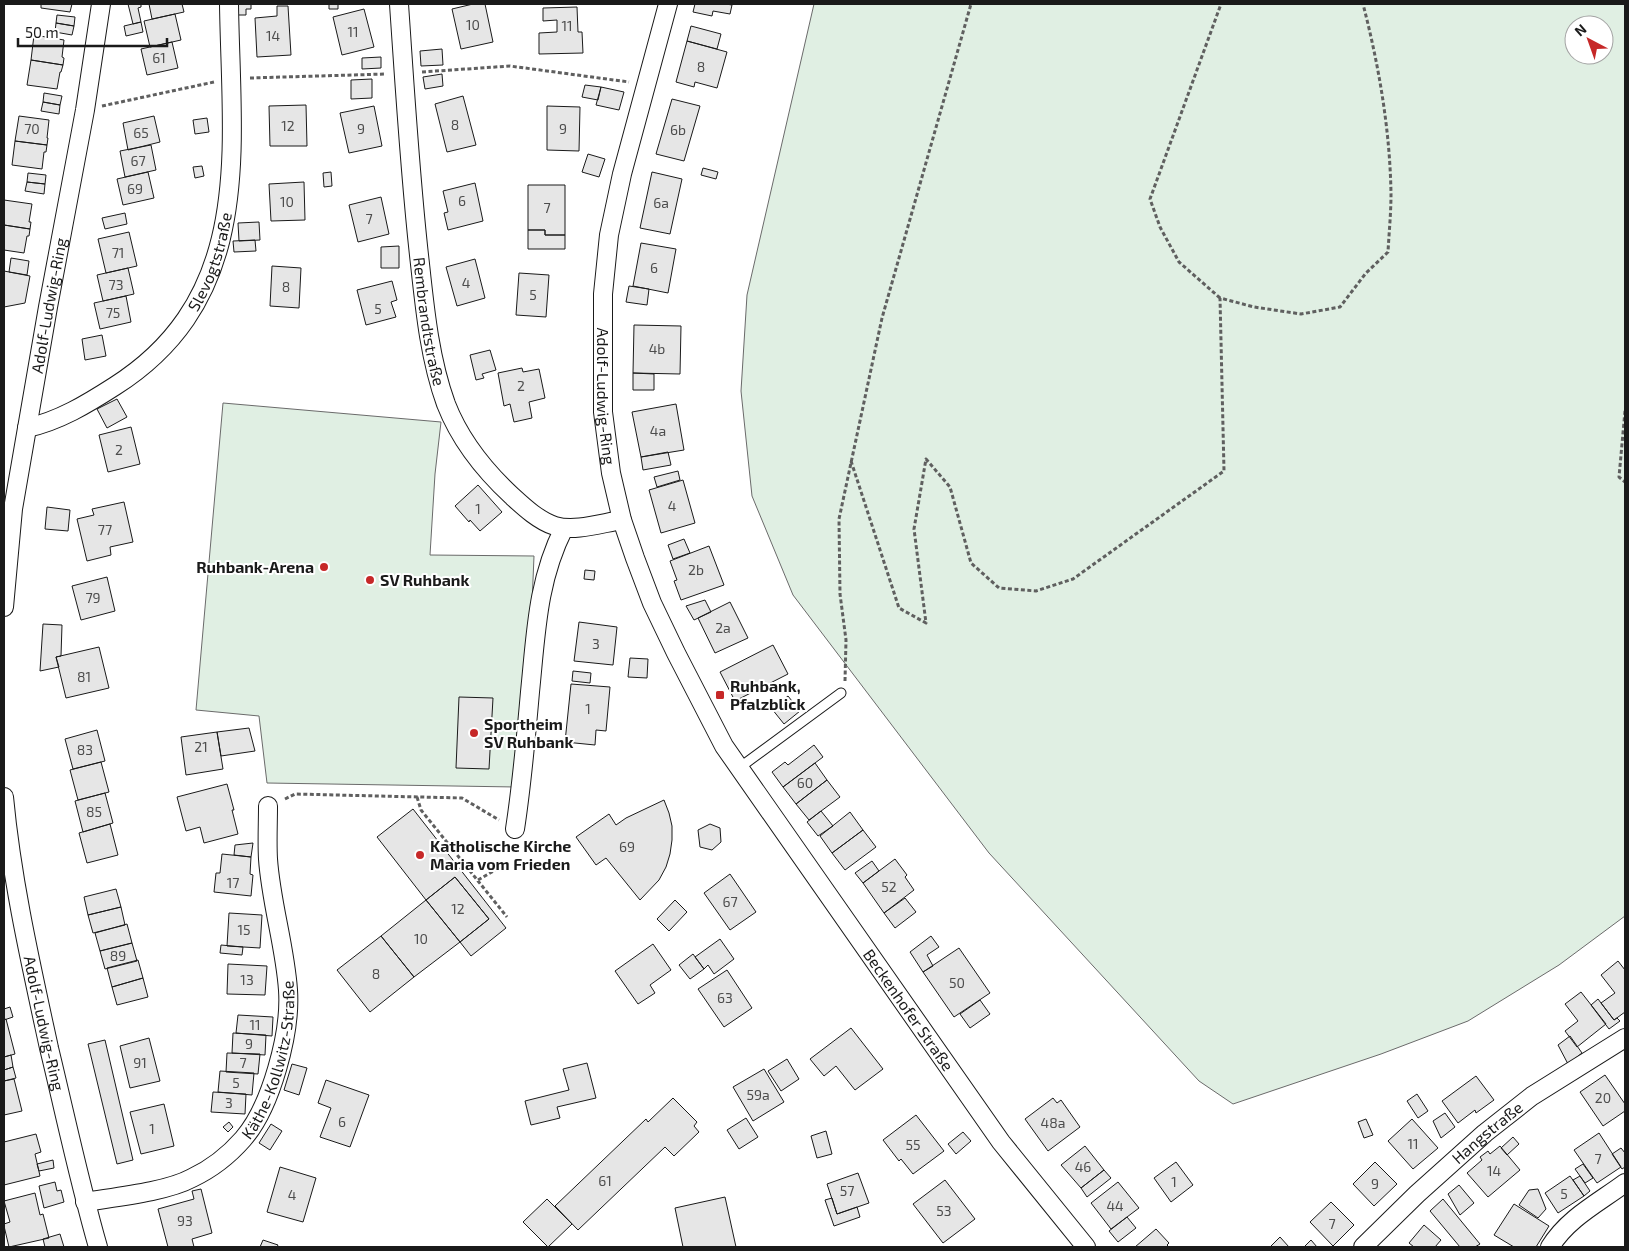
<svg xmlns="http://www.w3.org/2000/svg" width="1629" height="1251" font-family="'Exo 2',sans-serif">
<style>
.green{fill:#e0efe3;stroke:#6a6a6a;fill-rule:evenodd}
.building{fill:#e6e6e6;stroke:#1a1a1a}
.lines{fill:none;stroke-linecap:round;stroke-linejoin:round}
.service-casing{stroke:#1a1a1a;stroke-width:11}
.minor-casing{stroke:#1a1a1a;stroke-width:20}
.path{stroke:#5f5f5f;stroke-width:3;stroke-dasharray:4 2.5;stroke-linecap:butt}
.service{stroke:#fff;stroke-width:9}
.minor{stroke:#fff;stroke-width:18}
.poi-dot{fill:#c62828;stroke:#fff;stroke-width:2}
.labels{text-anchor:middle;stroke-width:4;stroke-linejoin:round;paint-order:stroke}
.number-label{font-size:14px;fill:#4d4d4d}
.street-label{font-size:16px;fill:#1a1a1a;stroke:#fff}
.poi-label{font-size:16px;font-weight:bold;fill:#1a1a1a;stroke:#fff;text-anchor:start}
</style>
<rect width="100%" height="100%" fill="#fff"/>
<path class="green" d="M814,4h811v912l-66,49 -91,56 -87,33 -148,50 -34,-23 -210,-228 -196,-258 -41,-99 -11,-105 6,-96zM1574,25h30v30h-30z
M223,403l218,19 -6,52 -5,81 104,1 -2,48 -17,183 -248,-4 -8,-67 -63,-6z"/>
<path class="building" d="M41,4h31l-2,8 -29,-4z
M128,4h13v3l-3,1 3,14 -8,2z
M149,4h33l2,8 -32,7z
M236,4h15v5h-5v6h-10z
M329,4h9v5h-9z
M473,4h12l8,38 -32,7 -9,-40z
M695,4h31l6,1 -2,9 -17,-3 -1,5 -19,-4z
M277,6h11l3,49 -34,2 -2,-39 22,-2z
M577,7l1,25h4l1,21 -44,1v-21l18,-1v-12l-14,1v-13z
M364,9l10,38 -32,8 -9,-38z
M175,14l6,26 -31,7 -6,-26z
M57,15l18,2 -1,9 -18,-3z
M141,22l2,10 -17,4 -2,-10z
M56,23l18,3 -2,9 -17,-3z
M691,26l30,8 -4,15 -30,-8z
M34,35l30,5 -2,17 2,1 -1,7 -32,-5z
M687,41l40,11 -10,36 -22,-6 -1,5 -18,-5z
M172,42l6,26 -31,7 -6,-26z
M442,49l1,16 -22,1 -1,-15z
M381,57v11l-19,1v-11z
M31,60l32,5 -2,7h-1l-3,17 -30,-4z
M442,74l1,12 -18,3 -2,-12z
M372,79v19l-21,1v-19z
M585,85l16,2 -3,13 -16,-3z
M601,87l23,5 -5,18 -23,-5z
M44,93l18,3 -2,9 -17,-3z
M463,96l13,49 -29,7 -12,-48z
M672,99l28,7 -16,55 -28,-7z
M43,102l17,3 -1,9 -18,-3z
M306,105l1,41h-37l-1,-40z
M374,106l8,40 -33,7 -9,-40z
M547,106l33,1 -1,44 -32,-1z
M19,116l30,4 -2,18h1l-1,7 -32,-4z
M154,116l6,26 -32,8 -5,-27z
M207,118l2,14 -14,2 -2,-14z
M15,141l32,4 -1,7h-2l-2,17 -30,-4z
M151,145l5,25 -31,7 -5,-26z
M588,154l17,5 -6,18 -17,-5z
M202,166l2,10 -9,2 -2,-11z
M703,168l15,4 -2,7 -15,-4z
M148,172l6,26 -31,7 -6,-26z
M331,172l1,14 -8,1 -1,-14z
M652,172l30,7 -12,55 -30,-6z
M28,173l18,2 -1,9 -18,-2z
M27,182l18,2 -1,10 -19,-3z
M304,182l1,38 -34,1 -2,-37z
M475,183l8,38 -35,9 -4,-17 4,-1 -5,-21z
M528,185h37v50h-20v-5h-17z
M381,197l8,37 -31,8 -9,-37z
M4,200l28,4 -3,18h2l-1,7 -26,-4z
M125,213l2,11 -22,5 -3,-11z
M259,222l1,18 -21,1 -1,-18z
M4,225l26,4 -1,7h-2l-3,17 -20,-3z
M528,230h17v5h20v14h-37z
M129,232l8,34 -31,7 -8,-34z
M255,240l1,11 -22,1 -1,-11z
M641,243l35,6 -8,44 -35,-7z
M399,246v22h-18v-21z
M11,258l18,3 -2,14 -18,-3z
M475,259l10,39 -28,8 -11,-39z
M272,266l29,2 -2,40 -29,-2z
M128,268l6,26 -31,7 -6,-26z
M4,271l26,5 -5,27 -21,4z
M519,273l30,2 -3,42 -30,-2z
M392,281l5,19 -6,2 5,15 -30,8 -9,-35z
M629,286l20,3 -2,16 -21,-3z
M126,296l5,26 -31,7 -6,-26z
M634,325l47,1 -1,48 -47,-1z
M102,335l4,21 -21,4 -3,-21z
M490,350l6,20 -14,4 2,4 -8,2 -6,-25z
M522,368l1,4 16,-3 6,29 -16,4 3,16 -18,4 -4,-18 -6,2 -6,-33z
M633,373l21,1v16h-21z
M117,399l10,18 -20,11 -10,-19z
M676,404l8,46 -43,7 -9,-45z
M131,427l9,37 -32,8 -9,-37z
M668,452l3,13 -28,5 -2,-13z
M678,471l2,9 -23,7 -3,-10z
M683,480l12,43 -34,10 -12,-43z
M478,485l24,27 -22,19 -10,-11 -1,2 -14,-16z
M124,502l9,40 -23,5 1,8 -24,6 -10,-42 17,-4 -2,-6z
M47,507l23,3 -2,21 -23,-2z
M684,539l6,14 -17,6 -5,-14z
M709,546l15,39 -43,15 -7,-19 3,-1 -7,-19z
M585,570l10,1 -1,9 -10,-1z
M107,577l8,34 -34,9 -9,-34z
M705,600l6,12 -17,8 -8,-14z
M730,602l18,36 -33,15 -17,-35z
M579,622l38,5 -4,38 -39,-4z
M43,624l19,1 -1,31 -5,1 3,10 -19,4z
M773,645l15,29 -53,27 -15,-29z
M99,647l10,41 -43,10 -10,-41z
M630,658l18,1 -1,19 -19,-1z
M573,671l18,2 -1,10 -18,-2z
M571,684l39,3 -4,44 -10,-1 -1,15 -30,-3z
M788,696l12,15 -16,13 -12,-15z
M459,697l34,1 -4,71 -33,-1z
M249,728l6,23 -34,5 -4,-24z
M97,730l8,31 -32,8 -8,-30z
M217,732l6,37 -37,6 -5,-38z
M814,745l9,12 -40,30 -11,-15 13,-10 3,3z
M101,762l8,30 -31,8 -8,-30z
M815,763l12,17 -31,24 -13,-17z
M827,780l13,17 -31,23 -13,-16z
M227,784l7,26h-2l6,24 -34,9 -4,-16 -14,4 -9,-34z
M105,793l8,30 -30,9 -8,-31z
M664,800l5,13 3,13v14l-2,14 -4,13 -7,13 -19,20 -34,-42 -10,7 -20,-28 33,-23 7,11 10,-7z
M413,809l93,119 -35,28 -11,-14 29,-23 -34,-42 -29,23 -49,-63z
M821,811l12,15 -15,10 -11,-14z
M850,812l13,18 -31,23 -12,-17z
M110,824l8,31 -31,8 -8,-30z
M710,824l10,4 1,14 -9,8 -12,-3 -2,-17z
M863,830l13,17 -31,23 -13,-17z
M253,843l-2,14 -17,-2 1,-10z
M222,854l29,3 -1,17 3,1 -2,21 -37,-4 2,-19h4z
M895,859l12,16 -2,2 9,13 -30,23 -21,-30z
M872,861l7,10 -16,12 -8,-10z
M730,874l26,38 -26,18 -26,-37z
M455,877l34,42 -29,23 -34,-42z
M116,889l5,18 -33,8 -4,-18z
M905,898l11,14 -21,16 -11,-15z
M426,900l34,42 -46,35 -33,-41z
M675,900l12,12 -18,19 -12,-12z
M121,907l4,18 -32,8 -5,-18z
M229,913l33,2 -2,33 -33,-2z
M127,924l5,19 -32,8 -5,-18z
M381,936l33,41 -44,35 -33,-42z
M931,936l8,11 -12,8 6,11 -10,6 -13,-20z
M720,939l14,20 -20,15 -6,-9 -4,4 -9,-12z
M132,943l5,18 -32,8 -5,-18z
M653,944l18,26 -21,15 5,8 -17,11 -23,-33z
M221,945l22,2 -1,8 -22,-2z
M959,948l31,45 -36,24 -31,-45z
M693,954l11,15 -14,10 -11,-14z
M138,960l5,18 -31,9 -5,-19z
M1618,961l7,9v42l-11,8 -13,-17 14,-10 -14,-18z
M228,964l39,2 -2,29 -38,-1z
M727,970l25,38 -28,19 -26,-38z
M143,978l5,19 -31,8 -5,-18z
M1581,992l25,32 -29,23 -12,-16 13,-10 -13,-17z
M1598,999l16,21 3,-2 3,3 -11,8 -18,-24z
M980,1000l10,14 -20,14 -10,-14z
M10,1007l3,10 -9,3v-11z
M238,1015l35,2 -1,19 -36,-3z
M6,1019l9,35 -11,3v-37z
M851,1028l32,41 -28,21 -19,-24 -12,10 -14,-17z
M233,1033l33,2 -1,20 -33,-2z
M1570,1036l12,17 -14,11 -10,-19z
M149,1038l11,43 -30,7 -10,-42z
M105,1040l28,120 -16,4 -29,-120z
M227,1053l33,1 -2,20 -32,-2z
M11,1055l2,12 -9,3v-13z
M787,1059l12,20 -18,12 -13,-20z
M587,1063l9,35 -39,9 3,11 -29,7 -6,-24 44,-11 -6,-21z
M292,1064l15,4 -8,27 -15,-5z
M13,1067l3,11 -12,3v-11z
M764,1069l20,33 -31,19 -20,-34z
M220,1071l34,2 -2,22 -34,-3z
M1605,1075l20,29v7l-22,15 -23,-34z
M1476,1076l18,24 -18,13 -1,-3 -17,13 -16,-22z
M14,1079l8,32 -18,4v-34z
M326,1080l43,15 -19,52 -30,-10 11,-29 -13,-5z
M213,1092l33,2 -1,20 -34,-2z
M1417,1094l11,17 -10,7 -11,-17z
M673,1098l24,24 -3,4 5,6 -25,24 -9,-9 -87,83 -23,-24 91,-87 2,3z
M1053,1098l4,5 4,-3 19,27 -32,24 -23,-32z
M164,1104l10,42 -33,8 -11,-42z
M1445,1113l10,14 -14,11 -8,-17z
M916,1115l28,36 -31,23 -12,-15 -2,2 -16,-21z
M746,1118l12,19 -19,12 -12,-19z
M1366,1119l7,16 -9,3 -6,-16z
M1412,1119l26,29 -25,21 -25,-28z
M229,1122l4,5 -5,5 -5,-5z
M271,1124l11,7 -12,19 -11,-7z
M826,1131l6,23 -15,4 -6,-22z
M963,1132l8,9 -15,13 -8,-10z
M1599,1133l22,34 -24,16 -23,-33z
M36,1134l5,18 -6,2 5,22 -36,9v-43z
M1513,1137l6,7 -12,11 -6,-7z
M1085,1146l19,24 -23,18 -20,-23z
M1500,1146l20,24 -32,27 -21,-24 15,-13 -2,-3 8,-6 2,3z
M1621,1148l4,5v14l-3,2 -10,-15z
M53,1160l1,8 -15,3 -2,-7z
M1176,1162l17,23 -22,17 -17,-24z
M1375,1162l22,22 -23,22 -21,-22z
M1583,1164l10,14 -8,5 -10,-14z
M280,1167l36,11 -13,44 -36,-10z
M1104,1170l7,8 -24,19 -6,-9z
M858,1173l11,30 -32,11 -10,-30z
M1570,1176l14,20 -26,17 -13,-20z
M1580,1176l10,15 -6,5 -11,-16z
M945,1180l30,39 -32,24 -30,-39z
M55,1182l2,9 4,-1 3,12 -20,6 -5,-22z
M1118,1182l21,26 -28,21 -20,-26z
M1459,1185l15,18 -14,12 -12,-21z
M201,1189l11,44 -20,6 2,8h-26l-10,-38 36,-10 -2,-8z
M1538,1189l8,20 -8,9 -19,-13 10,-15z
M35,1193l5,22 3,-1 6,24 -40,9 -5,-21v-2l6,-2 -6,-21z
M725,1197l11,50h-53l-8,-39z
M832,1198l5,16 20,-7 3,10 -26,9 -9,-26z
M547,1199l25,25 -24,23 -25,-25z
M1443,1199l37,45 -5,3h-15l-30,-36z
M1331,1202l23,23 -21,21 -23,-24z
M1514,1204l35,22 -13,21h-22l-20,-12z
M1127,1217l9,11 -18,14 -9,-11z
M1424,1225l17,15 -6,7h-21l-5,-4z
M1156,1229l13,14 -2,2 2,2h-34z
M60,1234l4,13h-19l-2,-8z
M1280,1237l9,10h-19z
M263,1240l15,5 -1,2h-17z
M1311,1240l6,7h-13z"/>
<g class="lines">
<defs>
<path id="service" d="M739,768l102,-75"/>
<g id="minor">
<path id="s1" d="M399,4c6,86 11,173 21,260 5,47 10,96 26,140 14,36 39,67 66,92 12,11 27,25 43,30 20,6 47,-3 67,-6"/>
<path id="s2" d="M668,4l-46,170 -13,61 -6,59v118l8,61 11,47 13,38 17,45 24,50 48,93 277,396 85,105"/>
<path id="s3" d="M27,428c32,-7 60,-24 88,-42 141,-90 116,-238 114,-382"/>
<path id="s4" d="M4,607l9,-98 35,-202 37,-197 16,-106"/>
<path id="s5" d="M4,797c8,85 27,168 45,251 16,66 30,133 49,199"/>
<path d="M515,829c7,-45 11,-91 15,-137 6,-58 7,-111 34,-164"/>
<path id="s6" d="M85,1202c30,-5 81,-10 107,-24 19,-9 37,-23 51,-39 28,-32 48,-106 45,-149 -3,-44 -17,-87 -20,-131 -1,-17 0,-35 0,-53"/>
<path id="s7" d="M1363,1247l54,-53 68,-61 47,-37 93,-58"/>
<path d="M1550,1247c18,-29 48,-44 75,-64"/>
</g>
</defs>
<use href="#service" class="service-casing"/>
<use href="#minor" class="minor-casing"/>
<path class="path" d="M422,72l88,-6 119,16
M250,78l136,-4
M102,106l112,-24
M1220,298l-41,-36 -19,-35 -10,-28 71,-195
M1625,411l-6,66 6,5
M851,461l48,147 27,15 -12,-94 12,-70 24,28 21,76 28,25 37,3 37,-12 151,-108 -4,-173 34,9 47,7 39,-7 26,-34 22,-21c1,-19 3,-39 3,-58 -1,-64 -12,-128 -28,-190
M845,681l1,-41 -6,-46 -1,-75 43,-201 89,-314
M417,797l4,13 86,107
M285,799l10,-5 167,4 37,22
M478,880l19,-11"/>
<use href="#service" class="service"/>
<use href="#minor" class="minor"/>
</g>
<g class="poi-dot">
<circle cx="324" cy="567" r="5"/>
<circle cx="370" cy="580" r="5"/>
<rect x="715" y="690" width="10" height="10" rx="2.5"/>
<circle cx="474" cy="733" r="5"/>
<circle cx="420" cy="855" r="5"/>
</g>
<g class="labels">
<g class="number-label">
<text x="473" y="30">10</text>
<text x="567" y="31">11</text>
<text x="353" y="37">11</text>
<text x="273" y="41">14</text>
<text x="159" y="63">61</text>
<text x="701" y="72">8</text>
<text x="455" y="130">8</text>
<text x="288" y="131">12</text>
<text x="32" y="134">70</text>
<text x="361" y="134">9</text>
<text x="563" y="134">9</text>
<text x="678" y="135">6b</text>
<text x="141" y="138">65</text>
<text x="138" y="166">67</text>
<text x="135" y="194">69</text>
<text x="462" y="206">6</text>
<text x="287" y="207">10</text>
<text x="661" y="208">6a</text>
<text x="547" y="213">7</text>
<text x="369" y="224">7</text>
<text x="118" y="258">71</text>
<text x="654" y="273">6</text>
<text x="466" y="288">4</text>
<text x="116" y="290">73</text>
<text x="286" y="292">8</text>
<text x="533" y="300">5</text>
<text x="378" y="314">5</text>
<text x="113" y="318">75</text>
<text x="657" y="354">4b</text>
<text x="521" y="391">2</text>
<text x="658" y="436">4a</text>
<text x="119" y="455">2</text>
<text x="672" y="511">4</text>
<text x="478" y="514">1</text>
<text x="105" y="535">77</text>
<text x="696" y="575">2b</text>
<text x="93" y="603">79</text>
<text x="723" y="633">2a</text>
<text x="596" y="649">3</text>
<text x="84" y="682">81</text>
<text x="588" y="714">1</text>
<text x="201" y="752">21</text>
<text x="85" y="755">83</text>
<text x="805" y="788">60</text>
<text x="94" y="817">85</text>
<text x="627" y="852">69</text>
<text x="233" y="888">17</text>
<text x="889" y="892">52</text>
<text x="730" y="907">67</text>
<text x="458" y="914">12</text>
<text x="244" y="935">15</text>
<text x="421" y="944">10</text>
<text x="118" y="961">89</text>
<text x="376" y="979">8</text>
<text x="247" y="985">13</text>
<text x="957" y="988">50</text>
<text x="725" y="1003">63</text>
<text x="255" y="1030">11</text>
<text x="249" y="1049">9</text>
<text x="140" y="1068">91</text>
<text x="243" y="1068">7</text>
<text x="236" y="1088">5</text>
<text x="758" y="1100">59a</text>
<text x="1603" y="1103">20</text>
<text x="229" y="1108">3</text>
<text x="342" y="1127">6</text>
<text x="1053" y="1128">48a</text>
<text x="152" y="1134">1</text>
<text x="1413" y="1149">11</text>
<text x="913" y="1150">55</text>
<text x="1598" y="1164">7</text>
<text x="1083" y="1172">46</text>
<text x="1494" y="1176">14</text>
<text x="605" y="1186">61</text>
<text x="1174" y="1187">1</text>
<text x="1375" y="1189">9</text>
<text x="847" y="1196">57</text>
<text x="1564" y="1199">5</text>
<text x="292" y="1200">4</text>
<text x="1115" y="1211">44</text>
<text x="944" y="1216">53</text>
<text x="185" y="1226">93</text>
<text x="1332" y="1229">7</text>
</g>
<g class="street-label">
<text dy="6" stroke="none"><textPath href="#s3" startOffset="259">Slevogtstraße</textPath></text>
<text dy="6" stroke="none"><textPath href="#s4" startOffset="305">Adolf-Ludwig-Ring</textPath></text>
<text dy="6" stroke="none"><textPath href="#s1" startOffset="319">Rembrandtstraße</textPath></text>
<text dy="6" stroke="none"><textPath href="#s2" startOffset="400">Adolf-Ludwig-Ring</textPath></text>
<text dy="6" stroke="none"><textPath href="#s2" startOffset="1096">Beckenhofer Straße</textPath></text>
<text dy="6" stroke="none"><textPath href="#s5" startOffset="230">Adolf-Ludwig-Ring</textPath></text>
<text dy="6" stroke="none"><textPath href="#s6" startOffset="260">Käthe-Kollwitz-Straße</textPath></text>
<text dy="6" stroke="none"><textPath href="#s7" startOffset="169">Hangstraße</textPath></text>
</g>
<g class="poi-label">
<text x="314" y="573" text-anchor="end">Ruhbank-Arena</text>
<text x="380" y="586">SV Ruhbank</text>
<text x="730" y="692">Ruhbank,<tspan x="730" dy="18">Pfalzblick</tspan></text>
<text x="484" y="730">Sportheim<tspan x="484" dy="18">SV Ruhbank</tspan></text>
<text x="430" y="852">Katholische Kirche<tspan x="430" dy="18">Maria vom Frieden</tspan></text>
</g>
</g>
<rect width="1629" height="1251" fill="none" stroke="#1a1a1a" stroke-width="10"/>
<g transform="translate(1589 40) rotate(319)"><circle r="24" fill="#ffffff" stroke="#a3a3a3"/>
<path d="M0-4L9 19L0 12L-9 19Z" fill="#c62828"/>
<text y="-8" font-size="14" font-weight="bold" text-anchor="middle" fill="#1a1a1a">N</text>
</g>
<path d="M18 38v8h149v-8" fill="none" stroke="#1a1a1a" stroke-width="2.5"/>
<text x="25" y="38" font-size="15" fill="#1a1a1a" stroke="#ffffff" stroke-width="4" paint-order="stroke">50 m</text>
</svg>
